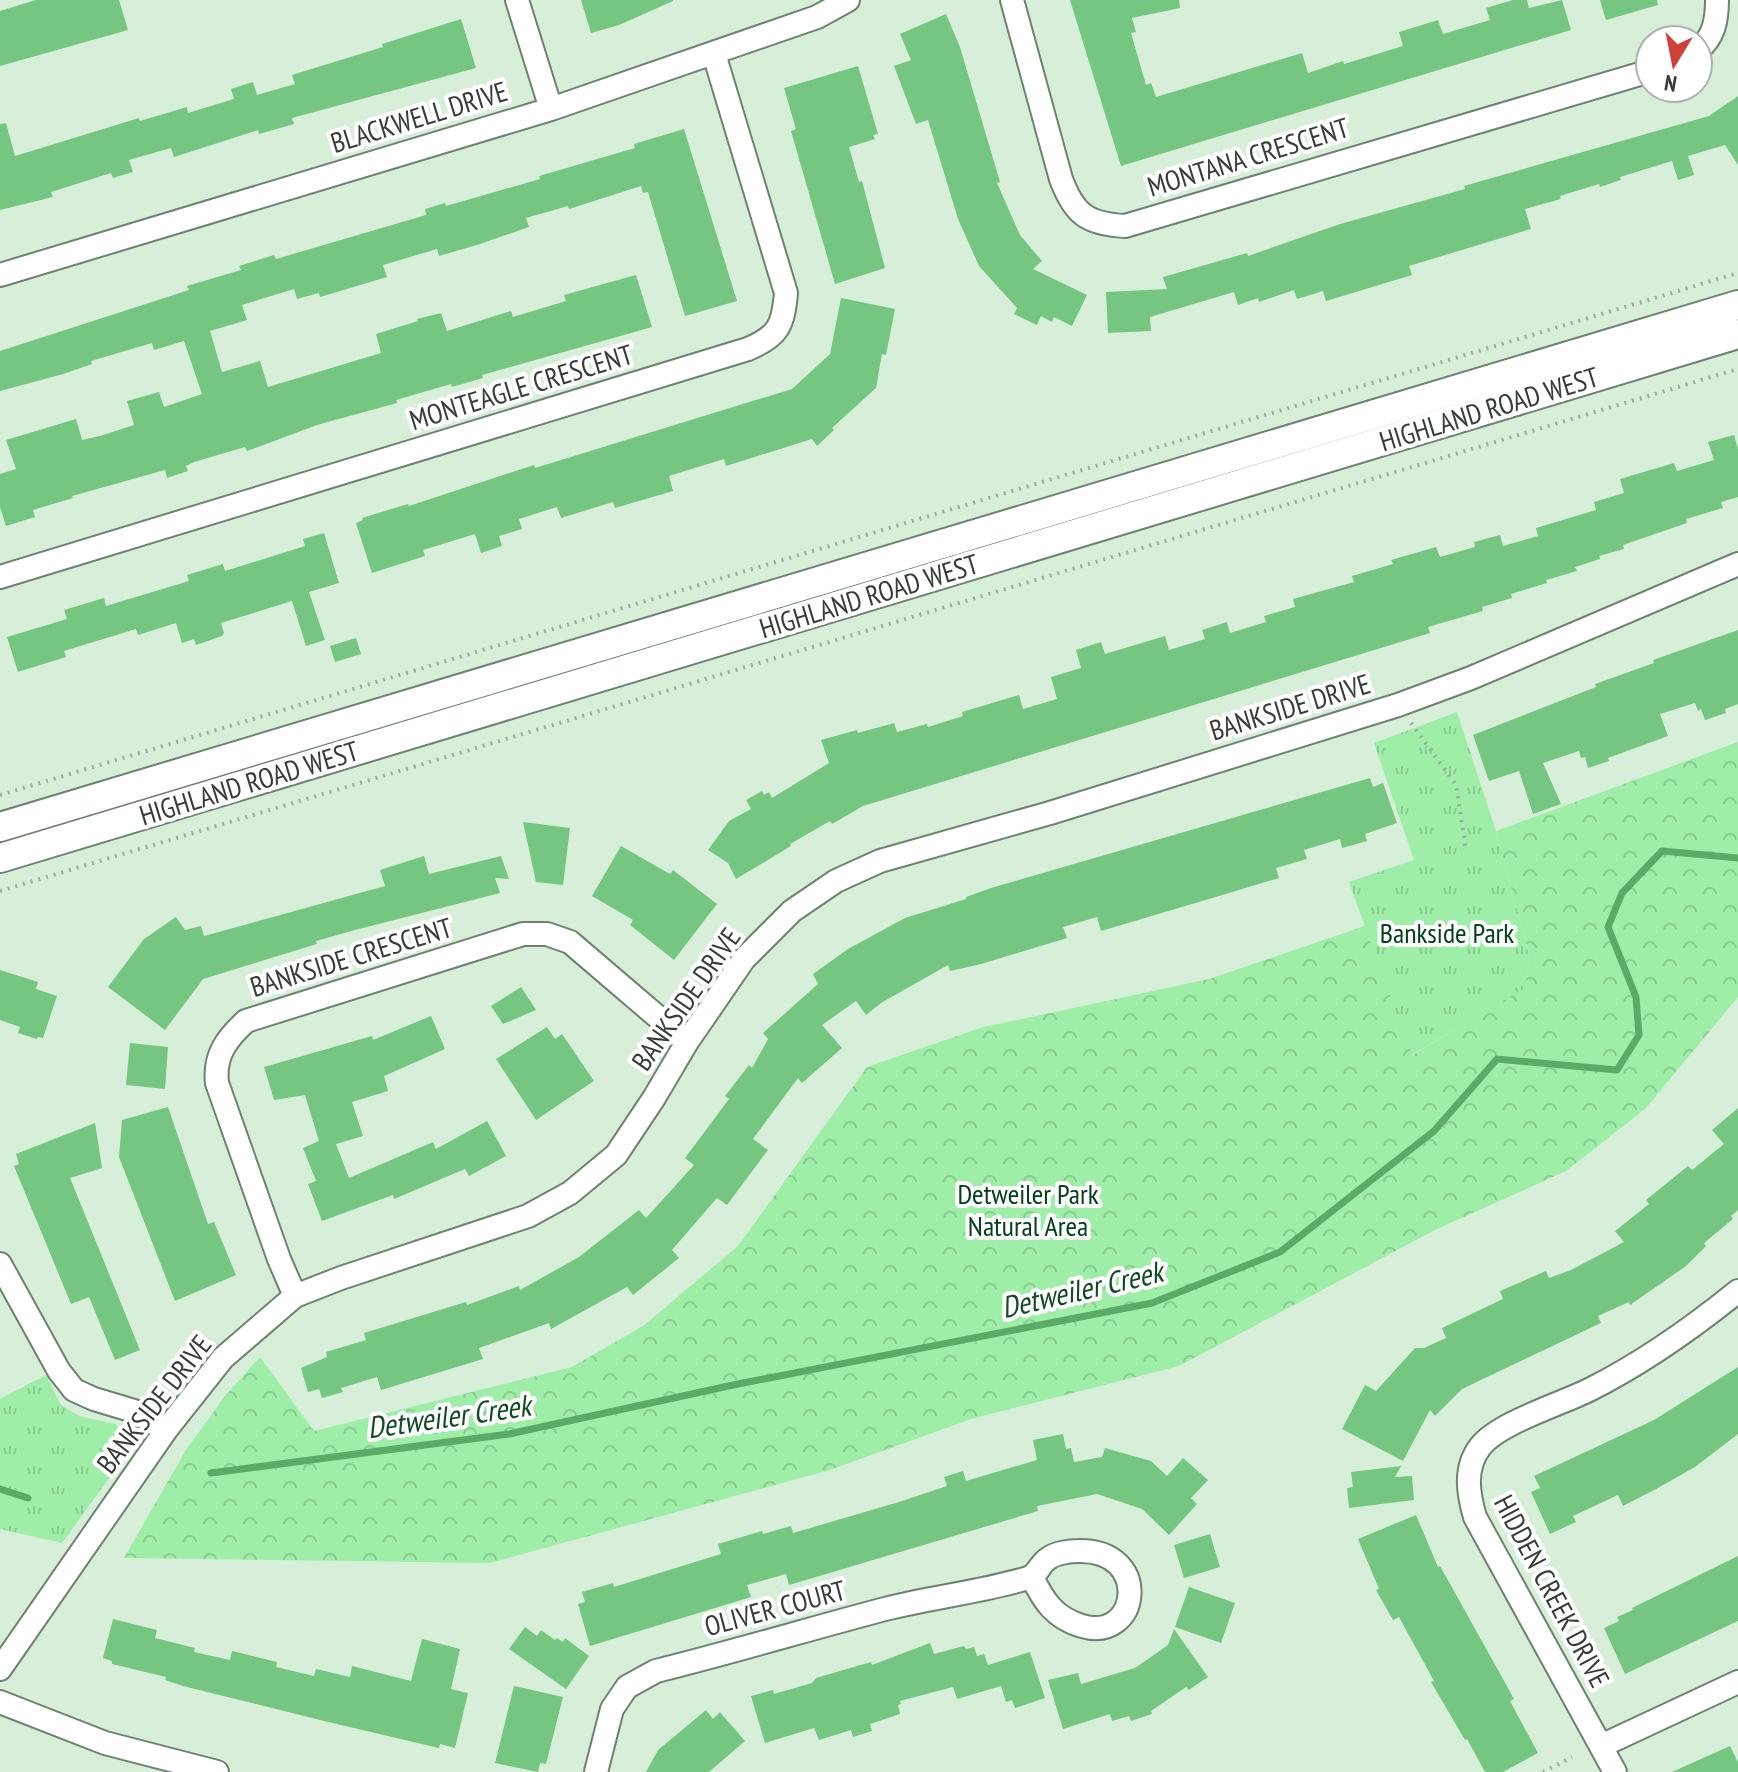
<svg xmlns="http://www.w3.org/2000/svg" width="1738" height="1772" font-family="'PT Sans Narrow',sans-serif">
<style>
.grass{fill:url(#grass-tufts)}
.forest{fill:url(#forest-crowns)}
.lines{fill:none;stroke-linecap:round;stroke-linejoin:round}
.stream{stroke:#5bab67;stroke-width:7}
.building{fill:#75c681}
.minor-casing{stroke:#6d836f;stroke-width:26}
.major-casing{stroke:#6d836f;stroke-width:32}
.path{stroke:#9aad9c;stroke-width:4;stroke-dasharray:2 6;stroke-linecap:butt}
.minor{stroke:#fff;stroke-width:22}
.major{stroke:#fff;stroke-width:28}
.labels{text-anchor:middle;stroke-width:8;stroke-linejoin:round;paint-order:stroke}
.street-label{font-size:28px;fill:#353e36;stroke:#fff}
.park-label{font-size:28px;fill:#024115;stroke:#fff}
.water-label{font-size:30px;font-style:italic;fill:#104b1f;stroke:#fff}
</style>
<defs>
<pattern id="grass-tufts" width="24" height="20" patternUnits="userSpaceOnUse" patternTransform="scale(2)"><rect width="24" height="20" fill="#9eeea8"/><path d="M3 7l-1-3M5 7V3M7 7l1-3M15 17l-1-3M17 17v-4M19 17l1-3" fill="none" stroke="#89cd91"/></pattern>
<pattern id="forest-crowns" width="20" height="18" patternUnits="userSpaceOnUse" patternTransform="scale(2)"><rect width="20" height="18" fill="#9eeea8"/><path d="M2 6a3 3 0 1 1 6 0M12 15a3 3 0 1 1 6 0" fill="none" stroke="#89cd91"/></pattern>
</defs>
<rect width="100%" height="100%" fill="#d7efd9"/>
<path class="grass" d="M1457,712l39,119 34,127 -5,31 -114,66 -62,-173 65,-22 -40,-117z
M46,1375l15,30 18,11 37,8 9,21 -1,13 -62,85 -62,-14v-130z"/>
<path class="forest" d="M1738,742v255l-93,112 -79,62 -131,59 -256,136 -208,53 -141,51 -340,93 -366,-5 62,-108 39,-54 35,-39 54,74 258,-64 71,-41 95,-80 129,-179 113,-39 229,-49 156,-53 47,129 113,-67 5,-30 -34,-127z"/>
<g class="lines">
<path class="stream" d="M211,1473l298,-39 224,-49 419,-82 128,-51 154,-121 63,-72 120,11 22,-35 -3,-38 -28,-70 14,-34 40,-42 76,7
M0,1489l28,9"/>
</g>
<path class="building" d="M36,0h83l9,30 -128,36v-55z
M581,0h92v1l-54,24 -28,8z
M1070,0h109l1,8 -48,10 4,14 -5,1 15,52 5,-2 5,14 146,-44 6,20 35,-12 1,3 59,-18 -4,-14 39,-12 5,14 47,-14 -4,-12 27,-8h14l2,8 33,-8 9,30 -450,136z
M1600,0h57l1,5 -52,15z
M946,14l14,33 40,135 -3,1 23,52 22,26 -9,8 54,26 -15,31 -18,-9 -2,5 -11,-6 -4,9 -23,-11 3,-6 -38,-42 -21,-47 -30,-99 -12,4 -22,-58 17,-6 -11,-26z
M461,19l15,49 -184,50 2,6 -35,10 -1,-4 -84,27 -3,-9 -42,12 4,12 -20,6 -2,-5 -60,19 2,5 -53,13v-86l6,-1 9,33 124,-38 1,3 47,-14 1,6 46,-14 -3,-10 22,-7 4,13 38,-11 -3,-9 91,-28 -1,-3z
M858,66l20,68 -5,1 2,4 -26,8 10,35 3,-1 23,87 -50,16 -44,-153 5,-2 -12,-41z
M1738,96v69l-13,-20 -37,11 6,19 -16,5 -6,-19 -52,16 1,3 -21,7 -1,-3 -39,12 1,3 -36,10 6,20 -122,37 3,9 -86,26 -3,-10 -26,8 -3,-9 -35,12 -1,-4 -20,7 -4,-13 -84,25 1,14 -43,2 -2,-41 61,-3 -4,-12 84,-24 1,3 92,-32 125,-35 -1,-3 245,-70z
M684,129l53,172 -52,15 -37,-124 -5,1 -2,-7 -72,23 -1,-3 -42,12 3,9 -49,17 -41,12 -2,-7 -54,16 4,12 -67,20 -1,-4 -22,6 -3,-10 -52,16 5,15 -37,11 12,41 38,-11 8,26 113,-34 -5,-19 42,-13 -1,-2 24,-6 6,18 64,-20 2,6 53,-16 -2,-6 72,-20 16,52 -170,48 1,3 -31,9 -1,-3 -55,16 1,3 -80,22 -70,26 -2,-4 -51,15 -8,4 2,5 -21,7 -2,-8 -93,26 1,2 -40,12 2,7 -29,9 -6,-19v-33l16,-5 -10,-29 70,-21 6,21 18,-4 34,-11 -7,-24 32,-9 5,15 38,-13 -18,-53 -30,9 -2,-7 -61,18 1,3 -29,10 -63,17v-40l189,-61 -2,-4 54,-16 -2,-4 35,-11 2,4 150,-44 -1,-6 20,-6 1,3 94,-27 -1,-3 96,-28 -1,-4z
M841,298l54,11 -9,46 -4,-1 -6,34 -44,40 2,2 -17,16 -5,-7 -86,27 -2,-7 -55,17 4,15 -58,17 -2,-6 -52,16 -4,-11 -38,12 3,10 -23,7 3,10 -21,7 -6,-19 -52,16 2,6 -53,17 -16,-50 7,-3 -1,-2 46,-14 1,2 125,-41 1,3 257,-79 38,-35z
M1734,435l4,14v48l-17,5 2,6 -37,11 1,4 -64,22 1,4 -25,7 1,3 -25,8 2,4 -31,9 1,3 -36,11 1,4 -30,9 1,4 -55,16 2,6 -567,173 -31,18 -2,-3 -40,23 1,2 -55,33 -8,-16 -20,-13 21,-29 22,-12 -5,-9 16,-9 2,4 5,-3 3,6 57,-35 -8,-23 36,-10 1,3 36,-10 3,9 30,-8 1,3 35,-11 -1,-4 57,-17 4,14 34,-10 -6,-22 30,-9 -5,-18 25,-8 4,12 60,-18 4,14 36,-11 -3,-9 25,-8 3,11 36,-11 -2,-6 31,-9 -2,-8 61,-17 -2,-6 41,-12 -2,-4 45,-13 4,10 35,-10 -1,-5 26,-7 3,11 35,-10 -2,-8 60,-18 -2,-8 30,-9 -4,-14 54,-16 3,8 37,-11 -6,-18z
M324,533l15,50 -30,9 16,48 -19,6 -14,-45 -71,22 3,10 -2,3 -26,9 -2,-6 -12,4 -6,-20 -38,12 -2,-6 -72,22 2,6 -48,15 -11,-35 60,-18 -3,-9 40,-12 2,8 83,-25 -2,-6 36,-11 2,7 80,-25 -2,-7z
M1738,630v74l-13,5 1,4 -21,7 -4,-11 -3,2 -3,-8 -35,11 8,22 -60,22 1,3 -21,7 -3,-11 -4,1 -2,-7 -36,12 18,41 -28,10 -14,-43 -30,10 -16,-46 123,-48 -1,-3 59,-21 -1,-3z
M356,638l5,16 -26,8 -5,-16z
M1370,778l3,9 10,-4 14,40 -32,11 2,7 -25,7 -2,-9 -36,11 3,9 -31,9 3,10 -60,18 -118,35 -4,-14 -34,10 4,11 -86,26 -31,7 -2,-6 -67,38 -15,12 -10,-14 -34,24 20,23 -40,35 -4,-5 -45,61 15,11 -41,55 -10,-7 -45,52 7,8 -46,37 -6,-8 -76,42 -2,-6 -70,25 4,11 -102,31 -4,-13 -36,11 2,4 -21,6 -3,-9 -11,3 -7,-24 26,-11 -1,-5 40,-12 -2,-7 102,-31 1,3 52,-19 1,4 59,-33 60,-47 7,8 48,-53 -9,-7 44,-59 -4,-3 24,-31 3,3 16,-29 -5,-6 55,-49 -5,-10 35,-25 57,-31 61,-19v-2l25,-9z
M523,822l47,6 -7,57 -27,-3z
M621,846l49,28 3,-4 44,34 -43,56 -44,-35 3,-5 -41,-24z
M424,856l5,18 72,-18 8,23 -14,-1 5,15 -145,37 -39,11 1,3 -114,35 -38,51 -57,-43 36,-48 32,-22 9,13 16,-4 3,10 181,-50 -5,-16z
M0,970l38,12 -2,7 21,7 -14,42 -5,-1 -1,2 -19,-6 2,-6 -20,-7z
M521,987l15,23 -33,14 -12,-18z
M431,1016l14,33 -61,27 4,15 -36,11 11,34 -27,8 13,34 84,-36 3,7 51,-28 19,35 -37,20 -4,-7 -71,30 -1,-4 -71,26 -14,-37 8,-3 -13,-33 16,-7 -14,-46 -31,5 -10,-33 108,-31 1,4z
M547,1027l8,12 7,-5 32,47 -58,39 -40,-61z
M130,1043l38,4 -3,42 -39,-4z
M168,1107l40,117 6,-2 22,53 -61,26 -56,-144 3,-37z
M1738,1108v102l-7,6 2,3 -29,24 2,3 -20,20 -56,39 -1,-3 -31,14 3,7 -139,66 -27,27 -5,-6 -27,51 -61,-32 23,-44 11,6 39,-43h9l22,-10 -4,-10 61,-29 -3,-8 46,-20 3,7 22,-8 53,-28 -9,-11 34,-27 -3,-4 42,-34 4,4 32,-26 -12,-14z
M95,1123l7,45 -32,10 70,172 -25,10 -26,-63 -18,7 -57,-138 5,-2 -3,-10z
M1738,1367v67l-43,33 -39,22 -33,17 -5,-11 -45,21 3,6 -26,12 -19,-42 9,-4 -6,-12 120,-56z
M1063,1434l3,15 5,-1 3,14 28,-5 3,-9 46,13 16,15 16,-18 25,22 -17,18 6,6 -28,31 -27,-26 -45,-15 -60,12 1,5 -249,74 -3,-11 -39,11 4,12 -161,49 -12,-42 7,-2 -3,-10 31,-9 1,4 107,-33 -3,-10 44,-13 1,3 28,-8 2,7 106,-31 48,-16 -3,-9 19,-6 3,10 71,-21 -4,-20z
M1401,1466l-6,11 17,-1 2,24 -65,8 -2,-20 6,-1 -2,-15z
M1416,1515l22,52 2,-1 58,104 16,29 -4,2 28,52 -35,19h-18l-18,-33 -2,1 -34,-58 3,-1 -35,-64 -6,3 -17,-30 3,-1 -21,-50z
M1210,1534l10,33 -36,11 -10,-33z
M1738,1556v65l-113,53 -21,-46 15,-7 -2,-4 16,-7 -1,-2z
M1189,1587l46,16 -14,40 -46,-16z
M113,1619l44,11 -2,8 40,10 -1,4 36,8 2,-9 45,11 -1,5 38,9 2,-7 34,8 2,-11 59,15 11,-42 38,10 -9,40 17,4 -13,55 -15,-4 -1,4 -115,-27 -141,-35 -18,-6 1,-3 -54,-13v-3l-9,-3z
M525,1627l12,9 4,-6 14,10 2,-2 6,4 2,-4 24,18 -23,33 -57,-40z
M1174,1629l34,48 -19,13 -3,-3 -35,24 1,3 -21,7 -2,-5 -17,5 -2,-7 -47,15 -15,-49 30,-7 3,11 54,-16 33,-23z
M930,1643l4,11 30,-8 2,3 8,-2 3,9 7,-2 4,11 42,-13 15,46 -30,10 -3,-8 -6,2 -5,-16 -44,13 -4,-12 -53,14 1,3 -3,1 2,9 -30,10 2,7 -19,6 -2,-7 -32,10 -5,-12 -49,15 -14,-47 22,-6 1,4 38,-11 4,-5 55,-16 1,3z
M514,1686l49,11 -17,67 -6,-1 -2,9 -43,-9z
M706,1710l7,9 7,-7 25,29 -36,31h-63l12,-22z
M1730,1746l8,16v10h-66z"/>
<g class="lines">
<defs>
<path id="minor" d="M517,0l34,109
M1012,0l49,179c13,35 26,45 64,47l525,-155
M1698,50c16,-13 19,-30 19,-50
M0,275l551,-166 266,-92 31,-17
M0,577l748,-228c31,-13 35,-24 38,-56l-72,-239
M0,1264l59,107 15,19 20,9 40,12 32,19
M295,1296l-16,-37 -62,-176c-3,-27 9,-44 29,-62l277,-87h24l23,8 117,100
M0,1669l166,-239 57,-72 72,-62 46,-18 187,-62 42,-23 46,-38 38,-57 33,-56 57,-83 48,-48 44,-30 44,-20 170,-48 348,-108 73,-27 267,-114
M0,1702l105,41 112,29
M1601,1746l137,-64
M596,1772l16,-63 15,-22 29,-16c77,-19 153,-42 229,-62 47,-12 96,-17 143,-31 10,-3 12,-15 21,-20 7,-5 21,-7 29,-7 74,-2 62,92 4,75 -27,-8 -38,-24 -50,-49
M1615,1772l-140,-255c-7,-24 -11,-49 5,-70 18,-24 81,-43 109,-57 54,-27 102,-61 149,-99"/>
<path id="major" d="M0,827l1738,-522
M0,858l1738,-524"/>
</defs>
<use href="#minor" class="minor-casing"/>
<use href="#major" class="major-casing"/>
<path class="path" d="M1411,723l45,62 10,64
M0,795l1738,-522
M0,891l1738,-522
M1543,1772l29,-15"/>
<use href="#minor" class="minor"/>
<use href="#major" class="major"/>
</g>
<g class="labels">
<g class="street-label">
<text transform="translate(419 117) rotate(-17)" y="10">BLACKWELL DRIVE</text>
<text transform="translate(1248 157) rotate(-17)" y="10">MONTANA CRESCENT</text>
<text transform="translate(521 387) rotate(-17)" y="10">MONTEAGLE CRESCENT</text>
<text transform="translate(1489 409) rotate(-17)" y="10">HIGHLAND ROAD WEST</text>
<text transform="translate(869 596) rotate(-17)" y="10">HIGHLAND ROAD WEST</text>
<text transform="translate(1290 707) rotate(-17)" y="10">BANKSIDE DRIVE</text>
<text transform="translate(249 783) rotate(-17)" y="10">HIGHLAND ROAD WEST</text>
<text transform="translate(351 957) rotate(-17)" y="10">BANKSIDE CRESCENT</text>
<text transform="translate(686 999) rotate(-55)" y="10">BANKSIDE DRIVE</text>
<text transform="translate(154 1404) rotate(-52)" y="10">BANKSIDE DRIVE</text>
<text transform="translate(1552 1591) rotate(62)" y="10">HIDDEN CREEK DRIVE</text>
<text transform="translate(775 1608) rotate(-15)" y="10">OLIVER COURT</text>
</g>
<g class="park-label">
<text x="1447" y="943">Bankside Park</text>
<text x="1028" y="1204">Detweiler Park<tspan x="1028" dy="32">Natural Area</tspan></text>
</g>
<g class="water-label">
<text transform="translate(1082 1290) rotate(-13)" y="10">Detweiler Creek</text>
<text transform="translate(449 1417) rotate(-8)" y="10">Detweiler Creek</text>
</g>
</g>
<g transform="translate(1674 64) rotate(190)"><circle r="38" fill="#ffffff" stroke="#aeb2af" stroke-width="2"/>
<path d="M0-6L14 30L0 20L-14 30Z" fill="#ce403a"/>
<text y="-12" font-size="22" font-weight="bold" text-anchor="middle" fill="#353e36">N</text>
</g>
</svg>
